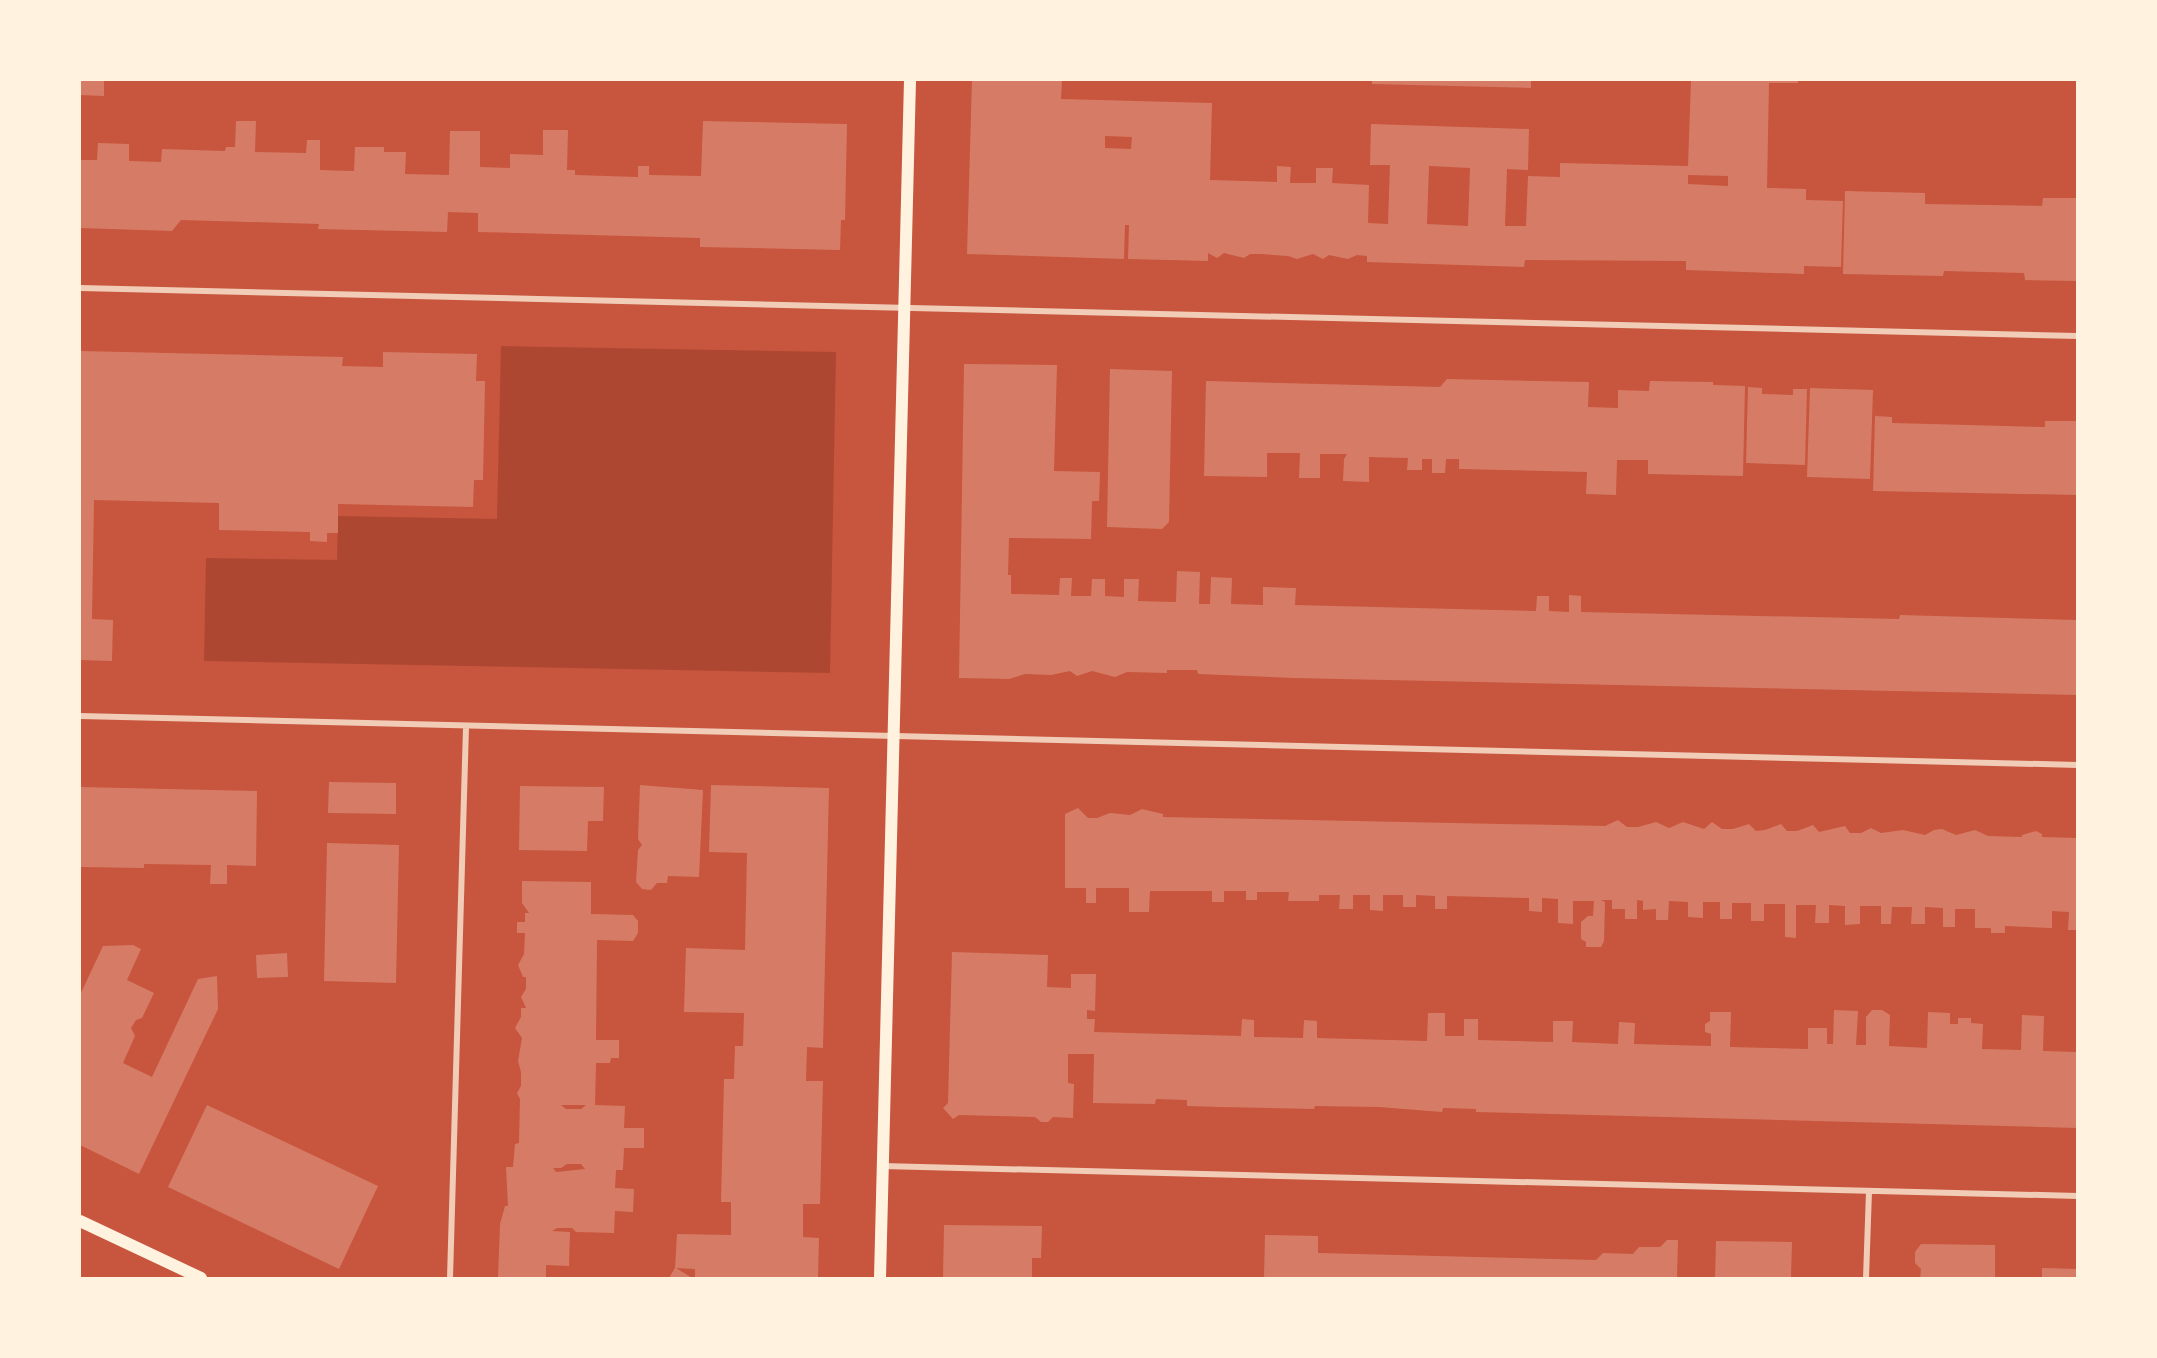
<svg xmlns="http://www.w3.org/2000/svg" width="2157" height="1358" font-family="'Golos Text',sans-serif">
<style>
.green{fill:#ae4732}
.building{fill:#d67c66;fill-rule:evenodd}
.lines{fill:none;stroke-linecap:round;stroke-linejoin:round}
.minor{stroke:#f1ccb7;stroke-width:6}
.secondary{stroke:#fff3e0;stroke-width:12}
</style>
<rect width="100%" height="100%" fill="#c8553d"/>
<path class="green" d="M501,346l335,6 -6,321 -626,-12 2,-103 131,2 1,-44 159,3z"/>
<path class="building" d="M80,80h24v16l-24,-1z
M972,80h90l-1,19 151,4 -2,77 67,2v-16l14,1 -1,16h26v-15h17l-1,15 37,2 -1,38 20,1 2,-59h-20l1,-41 158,5 -1,41 -21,-1 -2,57h21l2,-50 32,1v-14l128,3 3,-86h107v3h-29l-2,105 39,1v11l37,1 -2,66 -37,-1v8l-118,-4v-9l-161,-1 -1,7 -157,-5v-6l-10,-1 -9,4 -19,-4 -6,4 -10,-5 -16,5 -9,-3 -27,-2h-11l-6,4 -20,-5 -7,5 -9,-5v8l-80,-2 1,-34h-4l-1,34 -157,-5zM1105,136l27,1 -1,12 -26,-1zM1429,166l41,2 -2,58 -41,-2zM1688,175l40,1v10l-40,-2z
M1372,80h159v8l-159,-4z
M236,121h20l-1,31 51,1 1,-13h13v30l34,1 1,-24h29v5h22l-1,22 44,1 1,-44h30v36l30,1v-14l33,1v-25h25l-1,40h8v5l63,2v-11h11v9l52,1 2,-55 144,3 -2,96h-4l-1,30 -140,-3v-9l-222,-6v-19l-30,-1 -1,20 -129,-3 1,-5 -138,-4 -9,11 -92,-3v-68h17l1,-17 31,1v17l32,1 1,-13 63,2 1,-4h9z
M1845,191l80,2v11l117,2 1,-8h35v83l-53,-1 -1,-7 -80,-2 -1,5 -100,-2z
M80,351l263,6 -1,9 41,1v-15l94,2 -1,27h9l-2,99h-9l-1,27 -135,-3v29h-11v9l-17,-1v-9l-91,-2v-27l-125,-3 -2,119 21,1 -1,41 -32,-1z
M964,364l93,1 -3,106 46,1 -1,29h-7l-1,38 -82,-1 -1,37h3v19l48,1 1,-17h12l-1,18h20l1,-17h13v17l19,1v-18h15l-1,22 38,1 1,-31 23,1 -1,32h11l1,-27 21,1 -1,26 32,1v-18l33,1 -1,17 241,6 1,-15h12v15l20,1v-17l12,1v16l318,7 1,-4 178,5v75l-784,-17 -96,-4 -1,-4h-30v3l-40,-1 -12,5 -23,-6 -15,5 -7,-5 -19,4 -26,-1 -16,5 -50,-1z
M1110,369l62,2 -3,151 -7,7 -55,-2z
M1447,379l142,3 -1,25 30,1v-18l31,1 1,-10 63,1v3l32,1 -2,90 -95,-2v-14h-31l-1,35 -30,-1 1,-22 -128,-3v-10h-13l-1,14h-13v-14h-10v11h-15l1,-12 -39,-1v25l-26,-1 1,-22 3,-5h-27v24h-21l1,-25h-33v24l-63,-1 2,-95 234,6z
M1748,387l14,1v6l31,1v-6h14l-2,76 -59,-2z
M1810,388l63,2 -3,89 -63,-2z
M1875,416l17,1v6l153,4v-6h33v74l-205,-4z
M329,782l67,1v31l-68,-1z
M640,785l63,5 -4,87 -31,-1 -1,7h-10l-6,7 -9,-1 -6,-7 2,-32 4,-5 -4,-6z
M711,785l118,3 -6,260 -16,-1 -1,34h17l-3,123h-17v33l16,1 -1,40h-123v-9l-19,-1 16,10h-23l6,-10 2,-34 54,1v-33h-10l3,-123h10l1,-33h8l1,-33 -60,-1 2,-64 59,2 2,-97 -38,-1z
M520,786l84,1 -1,34h-15l-1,30 -68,-1z
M80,787l177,4 -1,75 -29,-1v19h-17l1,-19 -67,-1v4l-64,-1z
M1078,808l10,10h9l13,-5 20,2 12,-6 21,5v3l442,9 13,-6 9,7h11l18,-5 13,6 14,-6 21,7 8,-7 10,7h11l16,-5 7,7 9,-1 16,-6 6,7h10l16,-6 6,7 26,-6 5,7h11l10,-5 10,5 22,-3 22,5 9,-5 8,-1 14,6 19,-5 13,6 34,1v-2l14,-4 6,3v3l36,1v92h-10l1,-18 -17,-1v17l-47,-2v7h-14v-5h-16v-19h-20v18h-12v-19l-18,-1v17h-14l1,-17h-20l-1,17h-10v-18h-21v18l-15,1v-19l-16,-1v18h-14l1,-18h-20v33l-11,-1v-33h-21v17h-13v-18h-19v16h-12v-17h-17v16l-15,-1v-15l-19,-1 -1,19h-12v-11l-13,1v-9l-6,-1v19h-12v-10h-13v-9h-11l4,2 -1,39 -3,6h-15v-5l-5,-3v-17l7,-6h5l1,-15h-21v23l-15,-1v-24l-16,-1v14l-13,-1v-13l-82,-2v13h-12v-13l-19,-1v12h-13v-12h-20v16l-13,-1v-15h-17v14h-14l1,-14h-21v6h-31l1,-9h-32v8h-11v-9h-22v11h-12v-11h-62l-1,21h-20v-24h-33v15h-10v-15h-21v-74z
M327,843l72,2 -3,138 -72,-2z
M522,881l69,1v32l42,1 5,6v12l-5,8 -36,-1 -1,100h23v18h-8l-1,5h-14l-1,42 30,1 -1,22h20v20h-20l-1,22h-7l-1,18 19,1 -1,23 -18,-1 -1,22 -38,-1 -4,-4h-15l-5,3 18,1 -1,34 -23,-1v13h-48l2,-54 5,-18h3l-2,-39h7l2,-23 4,-1 1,-44 -3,-6 4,-7v-14l-3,-11 4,-23 -7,-10 6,-11v-9h5l-5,-11 5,-8v-12h-3l-5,-12 6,-11 1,-21h-8v-11h8v-9h4l-7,-10zM561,1105h25l-5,4h-15zM567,1164h14l4,5 -29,3 -3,-4h8z
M133,945l8,4 -14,31 27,13 -12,25 -6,2 -5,8 4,8 -12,27 29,14 46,-98 19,-3 1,33 -79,165 -59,-29v-150l23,-49z
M952,952l96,3 -1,32 24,1v-14h25l-1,37 -8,-1v9h8l-1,13 147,4 1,-17 12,1v17l49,1 1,-18 13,1v17l110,3 1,-28h17v23h19v-17h14v21l75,2v-21h20l-1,21 46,2 1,-22 16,1 -1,21 77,2v-12l-6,-2v-8l5,-3v-9h21l-1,35 78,2v-21h19v16h6l1,-34 24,1 -2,34h10v-28l6,-7h10l8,5 -1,31 38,2 1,-36 22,1v11h8v-6h13v5l12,1 -1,25 39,1 1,-35 22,1 -1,35 35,1v76l-602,-16v-3l-33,-1 -1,4 -63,-5 -64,-1 -1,3 -94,-2 -33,-1v-6l-31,-1 -1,5 -62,-1 1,-49h-26v29l6,1 -1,34 -20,-1 -5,5h-7l-6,-5 -76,-2 -6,4 -10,-11 5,-5z
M287,953l1,24 -31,1 -1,-23z
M207,1105l171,81 -39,83 -171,-82z
M944,1225l98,1 -1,32h-9v20h-89z
M1265,1235l53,1v17l278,7 7,-7 30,1 6,-7h21l7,-7h11l-1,38h-413z
M1716,1241l76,1 -1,36h-76z
M1921,1244l74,1v33h-75l1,-9 -6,-6v-11z
M2042,1268l36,1v9h-36z"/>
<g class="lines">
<path class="minor" d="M80,288l1998,48
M80,716l1998,49
M882,1166l1196,30
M450,1278l16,-551
M1866,1278l3,-87"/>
<path class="secondary" d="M80,1221l121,57
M880,1278l30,-1198"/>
</g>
<rect width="2157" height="1358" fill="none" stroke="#fff3e0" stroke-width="162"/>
</svg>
